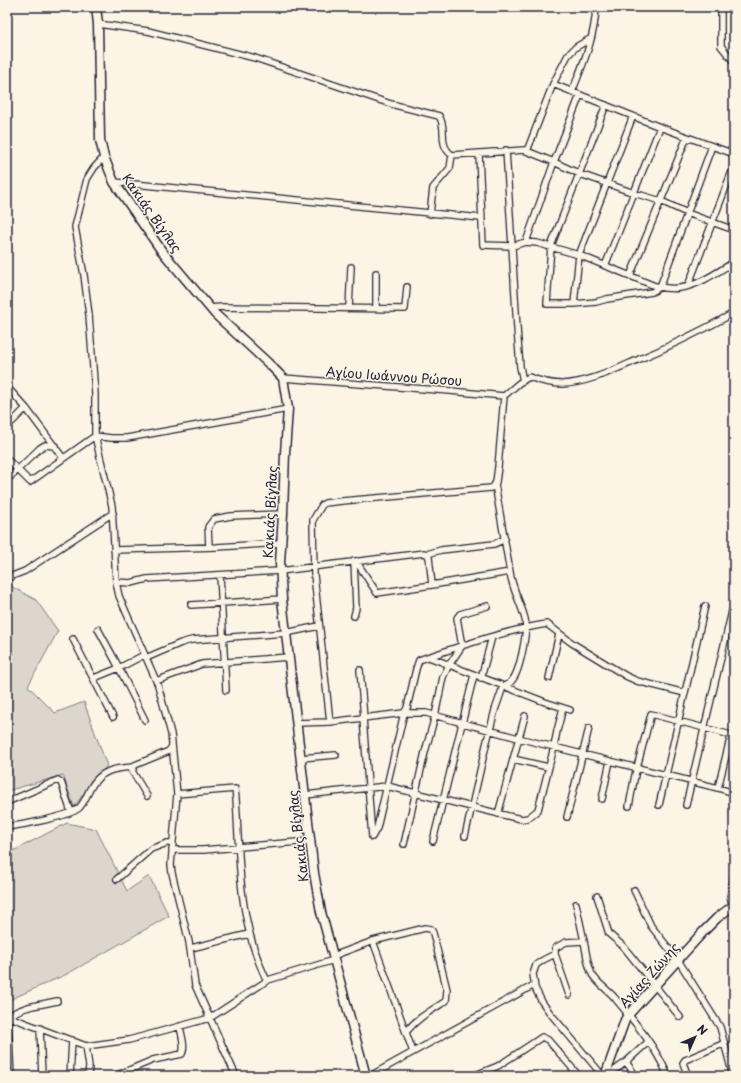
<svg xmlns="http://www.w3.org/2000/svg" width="741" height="1083" font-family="'Playpen Sans',sans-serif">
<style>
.green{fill:#dcd6cc;stroke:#7f7c84}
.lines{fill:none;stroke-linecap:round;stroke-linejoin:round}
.street-casing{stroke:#22223b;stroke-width:8}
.secondary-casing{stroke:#22223b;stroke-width:11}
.street{stroke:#fcf5e5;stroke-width:5.5}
.secondary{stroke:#fcf5e5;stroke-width:8}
.labels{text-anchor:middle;stroke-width:3;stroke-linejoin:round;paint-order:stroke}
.street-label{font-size:13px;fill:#22223b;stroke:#fcf5e5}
</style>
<rect width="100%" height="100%" fill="#fcf5e5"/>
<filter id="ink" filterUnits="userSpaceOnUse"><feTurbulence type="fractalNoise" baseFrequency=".025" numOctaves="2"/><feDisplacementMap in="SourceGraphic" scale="8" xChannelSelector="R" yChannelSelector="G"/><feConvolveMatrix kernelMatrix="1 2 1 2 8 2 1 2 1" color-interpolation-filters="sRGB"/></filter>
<g filter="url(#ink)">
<path class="green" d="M7,584l29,16 22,31 -30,55 27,27 29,-11 23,64 -17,19 -16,22 -11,-32 -56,16z
M67,823l29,6 31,62 22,-15 20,40 -102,58 -60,27v-148l10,-4z"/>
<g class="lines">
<defs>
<path id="street" d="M721,7v39l13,16
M98,24l50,7 107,27 136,46 48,12c9,13 -2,28 13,39l72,-5 30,12 26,12 54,19 27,8 26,12 47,17
M553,84l107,43 74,27
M572,92c11,-28 23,-55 24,-85
M606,105l-55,141 -4,58h27l22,-2 11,-3 45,-7 8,-5 52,-141
M506,150l11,178 3,39 3,14
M527,151l26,-67 15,-29 8,-8 14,-8
M479,154l4,91 29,1 14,-4 11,1 42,12 76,31c8,2 18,3 25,2 18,-2 39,-17 54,-26
M104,157l-10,11 -7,11 -12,48 9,48 5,40 6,79v42l17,70 4,76 3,14 39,89 13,49 6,60 -6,71 1,8 17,69 6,43 41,91
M114,182l367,36
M430,214l3,-26 17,-20 2,-13
M526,242l28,-80 26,-67
M605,266l55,-139
M630,276l57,-139
M688,286l46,-120
M574,304l5,-49 54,-139
M210,308l12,-1 183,2 2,-22
M349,308l2,-41
M376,308v-35
M283,378l167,13 54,5
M7,387l19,21
M7,427l19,-19 37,50
M7,459l23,23 65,-46 16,2h16l161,-29
M7,480l33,-32 5,-3 10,1
M209,547l-1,-20 6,-8 17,-3 52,-2
M114,550l103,-3 64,-4
M427,554l14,-4 53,-6 11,-5
M354,561l2,47 -2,8
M220,575l6,115
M7,578l18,-7 88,-58
M116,582l15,1 16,-4 133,-8 144,-18 3,1 2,3 3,28 -55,8 -21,-32
M432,585l78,-13 -15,-88
M191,605l91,-6
M98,629l18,33 29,58
M73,639l40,78
M429,657l116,45 25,8
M146,658l35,-15 11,-3 94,-7 33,-7
M360,670l4,48
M94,678l25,-10 25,-13
M481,678l11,-41
M549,678l10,-44
M156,681l46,-17 86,-7
M363,718l9,119 5,-9 27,-115h22l92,25 200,50 16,5
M330,722l-16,-147 -1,-55 9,-15 3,-2 17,-2 149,-13 3,-2 2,-4 2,-15 6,-71 15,-13 10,-6c11,4 21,7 33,7 25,-1 50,-13 73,-23 34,-14 66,-30 99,-48
M296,723l34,-1 74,-9 3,-5 9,-39 3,-9c42,-14 84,-29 128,-36l25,19 54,33 11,5 48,12
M301,758l35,-3
M513,759l35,8
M177,794l58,-5c2,15 2,31 3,46 2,51 6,99 29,146
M305,795l82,-9 125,31 10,2 6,-1 10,-8 16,-63 3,-16 6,-23
M147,796l-15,-25 3,-6 34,-14 3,-5
M602,799l8,-38
M7,802l51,-22 3,2 10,30
M659,805l46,-199
M686,805l47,-198
M629,806l6,-31 16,-61 80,21 -13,53
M498,814l27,-98
M567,817l22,-89
M7,827c15,-2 61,-10 72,-19 5,-5 8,-13 11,-19 10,-19 25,-21 44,-22
M465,836l21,-91 9,-35 8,-23c4,-2 8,-4 10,-8 7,-9 15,-49 12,-60 -4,-16 -13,-30 -15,-47
M433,841l41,-166
M404,844l21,-92 10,-36 8,-39 6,-12 13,-19 -5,-28 3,-4 27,-8
M172,850h31l107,-9
M117,879l34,-30 16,-6h6
M634,890l17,36 27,34 42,67 13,49
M597,896l12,38 14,12 57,71
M576,904l8,37
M733,906l-3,-9 4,-21
M373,941l52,-13 6,1 2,4 14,57 -1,11c-14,9 -29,17 -40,31
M191,948l58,-14
M555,954v-6l11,-6 18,-1c2,10 3,21 7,31 3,9 16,17 23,25 20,24 42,50 54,79
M333,956l40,-15 40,111
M569,995l-14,-41 -12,6 -7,5 -3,9 2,14 7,14 8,11 53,63
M7,1016l79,30 43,-6 81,-22 58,-38 66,-20
M40,1028l2,48
M86,1046l3,20 -1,10
M626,1062l22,-20
M11,1076l-3,-59c13,-11 32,-12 49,-16
M70,1076l2,-36
M115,1076l38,-16 29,-6c4,-8 -1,-19 -2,-28
M370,1076l164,-91
M473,1076l25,-10 44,-29 6,3 31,36
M607,1076l19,-14 10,14
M688,1076l-5,-13 2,-3 40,-17"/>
<path id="secondary" d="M96,7l2,17 2,116 4,17 10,25 47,68 54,64 53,49 15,15 5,31 -3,44 -2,61 -3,49 2,36 32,274 7,39 45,164
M605,1076l20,-56 3,-5 75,-83 14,-14 17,-13"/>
</defs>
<use href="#street" class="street-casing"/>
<use href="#secondary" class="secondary-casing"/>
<use href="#street" class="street"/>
<use href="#secondary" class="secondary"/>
</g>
</g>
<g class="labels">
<g class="street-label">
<text transform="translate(152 213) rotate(55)" y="5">Κακιάς Βίγλας</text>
<text transform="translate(394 376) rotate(4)" y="5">Αγίου Ιωάννου Ρώσου</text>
<text transform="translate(270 512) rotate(-87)" y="5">Κακιάς Βίγλας</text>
<text transform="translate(298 836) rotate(-97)" y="5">Κακιάς Βίγλας</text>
<text transform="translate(649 975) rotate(-48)" y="5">Αγίας Ζώνης</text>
</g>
</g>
<rect width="741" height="1083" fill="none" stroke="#fcf5e5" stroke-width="24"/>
<rect x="12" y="12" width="717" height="1059" fill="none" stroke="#22223b" stroke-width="1.5" filter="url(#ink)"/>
<g transform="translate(695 1037) rotate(45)" stroke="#fcf5e5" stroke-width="3" paint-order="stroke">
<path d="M0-3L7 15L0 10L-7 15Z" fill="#22223b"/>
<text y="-6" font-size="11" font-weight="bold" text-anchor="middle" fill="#22223b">N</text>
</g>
</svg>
